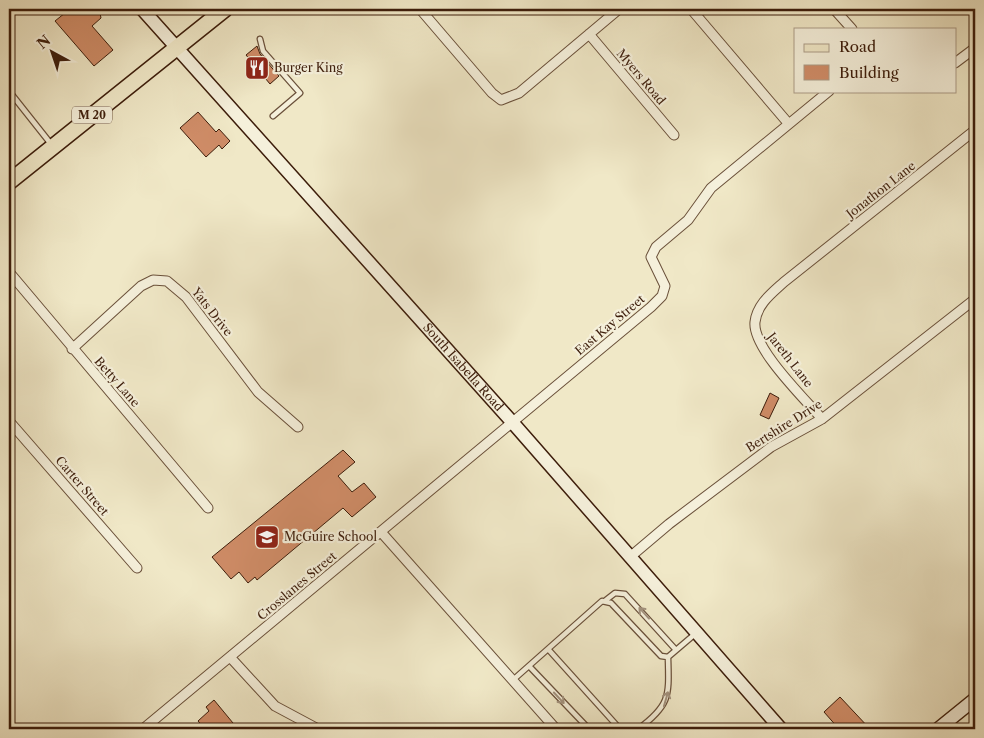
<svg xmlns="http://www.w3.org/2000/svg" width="984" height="738" font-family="'Libre Caslon Text',serif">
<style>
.building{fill:#cf8c67;stroke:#3d1d0b}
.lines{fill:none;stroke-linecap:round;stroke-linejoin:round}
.lane-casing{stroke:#6a503a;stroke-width:7}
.street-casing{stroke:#6a503a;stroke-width:11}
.secondary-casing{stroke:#3d1d0b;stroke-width:15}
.primary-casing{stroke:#3d1d0b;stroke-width:18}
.lane{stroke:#f5f0db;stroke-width:4.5}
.street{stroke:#f5f0db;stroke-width:9}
.secondary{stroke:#f5f0db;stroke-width:12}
.primary{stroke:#f0e8c7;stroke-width:15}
.oneway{stroke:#a2917d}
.labels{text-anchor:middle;stroke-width:4.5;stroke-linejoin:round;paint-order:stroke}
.shield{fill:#f5f0db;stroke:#745c49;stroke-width:1}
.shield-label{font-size:11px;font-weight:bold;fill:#3d1d0b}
.poi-label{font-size:12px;fill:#3d1d0b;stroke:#f5f0db;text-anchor:start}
.street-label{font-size:12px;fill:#3d1d0b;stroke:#f5f0db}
</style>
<rect width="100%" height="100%" fill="#f0e8c7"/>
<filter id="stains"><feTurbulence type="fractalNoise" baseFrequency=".004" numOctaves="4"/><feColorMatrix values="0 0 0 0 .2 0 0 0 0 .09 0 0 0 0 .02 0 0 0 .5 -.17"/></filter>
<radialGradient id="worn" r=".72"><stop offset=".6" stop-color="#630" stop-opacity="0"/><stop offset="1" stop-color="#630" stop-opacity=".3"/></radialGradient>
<path class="building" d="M70,9h26l4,4 1,5 -9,8 21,24 -19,16 -39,-45z
M257,46l3,8 19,22 -9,8 -24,-29z
M198,112l18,20 3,-3 11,12 -8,8 -3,-4 -13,12 -26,-29z
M770,393l9,5 -10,21 -9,-4z
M343,450l12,12 -17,14 14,16 12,-9 12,14 -24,20 -9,-9 -86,72 -2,-3 -7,6 -9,-11 -8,7 -19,-22z
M840,697l30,32h-31l-15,-17z
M214,700l19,23 -7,6h-21l-7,-8 11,-10 -3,-4z"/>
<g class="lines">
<defs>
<path id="lane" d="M260,39l3,12 37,42 -27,23
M9,91l42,53
M606,600l9,-7 10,1 51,56
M548,649l72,80
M529,666l60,63
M513,680l89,-79 9,2 50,53 7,1 27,-23
M638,729c33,-24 31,-34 30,-72"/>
<path id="street" d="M420,9l72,84 9,7 18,-7 100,-84
M691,9l97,114
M834,9l18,20
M589,34l85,101
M955,63l20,-15
M9,272l199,236
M72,349l69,-63 12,-6 14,1 19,16 72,95 40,35
M822,419c-17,-20 -70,-71 -67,-97 2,-18 17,-29 29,-40l191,-152
M9,421l128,147
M381,532l175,197
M630,557l39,-33 102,-77 51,-28 153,-120
M230,657l45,49 43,23
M143,729l508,-422 11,-11 3,-10 -14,-29 5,-10 32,-27 23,-32 118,-97"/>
<g id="secondary">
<path id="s1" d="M142,9l371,414 268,306"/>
<path d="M938,729l37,-30"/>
</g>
<path id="primary" d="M9,182l216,-173"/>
</defs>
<use href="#lane" class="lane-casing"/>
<use href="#street" class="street-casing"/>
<use href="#secondary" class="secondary-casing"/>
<use href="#primary" class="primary-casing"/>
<use href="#lane" class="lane"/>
<use href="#street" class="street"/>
<use href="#secondary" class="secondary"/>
<use href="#primary" class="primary"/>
</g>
<defs><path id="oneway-shaft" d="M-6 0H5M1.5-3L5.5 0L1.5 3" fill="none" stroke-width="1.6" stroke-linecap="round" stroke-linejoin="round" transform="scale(1.25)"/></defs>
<g class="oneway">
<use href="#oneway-shaft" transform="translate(644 613) rotate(-132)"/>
<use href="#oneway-shaft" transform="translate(559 698) rotate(47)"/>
<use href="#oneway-shaft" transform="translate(666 699) rotate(-74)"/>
</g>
<defs>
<symbol id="restaurant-square" viewBox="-11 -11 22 22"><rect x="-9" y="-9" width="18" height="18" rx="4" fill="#8f2418" stroke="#f5f0db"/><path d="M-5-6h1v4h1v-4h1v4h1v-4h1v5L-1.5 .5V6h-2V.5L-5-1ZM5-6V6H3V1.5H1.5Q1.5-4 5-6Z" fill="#fff"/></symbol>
<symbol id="school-square" viewBox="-11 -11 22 22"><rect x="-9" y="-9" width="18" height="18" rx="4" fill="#8f2418" stroke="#f5f0db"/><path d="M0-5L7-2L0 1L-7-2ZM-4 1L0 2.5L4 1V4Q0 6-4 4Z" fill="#fff"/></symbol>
</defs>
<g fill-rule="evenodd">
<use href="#restaurant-square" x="243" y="54" width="28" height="28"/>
<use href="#school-square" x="253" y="523" width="28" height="28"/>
</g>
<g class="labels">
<rect class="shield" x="72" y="106.5" width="40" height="17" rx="4"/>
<g class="shield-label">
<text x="92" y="119">M 20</text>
</g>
<g class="poi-label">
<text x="274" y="72">Burger King</text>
<text x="284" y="541">McGuire School</text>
</g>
<g class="street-label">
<text transform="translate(641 77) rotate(50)" y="4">Myers Road</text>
<text transform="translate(881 190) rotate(-38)" y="4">Jonathon Lane</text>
<text transform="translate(212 312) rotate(52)" y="4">Yats Drive</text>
<text transform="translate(610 325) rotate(-40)" y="4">East Kay Street</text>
<text transform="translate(790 360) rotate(52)" y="4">Jareth Lane</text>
<text dy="4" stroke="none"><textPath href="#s1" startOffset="481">South Isabella Road</textPath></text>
<text transform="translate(117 382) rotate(49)" y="4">Betty Lane</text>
<text transform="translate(784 426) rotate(-32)" y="4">Bertshire Drive</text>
<text transform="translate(82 486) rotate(49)" y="4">Carter Street</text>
<text transform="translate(297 586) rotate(-40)" y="4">Crosslanes Street</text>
</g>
</g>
<rect width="984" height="738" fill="none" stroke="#f0e8c7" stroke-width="30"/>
<rect x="10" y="10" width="964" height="718" fill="none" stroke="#3d1d0b" stroke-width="2.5"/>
<rect x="15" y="15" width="954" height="708" fill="none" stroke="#3d1d0b"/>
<rect x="794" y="28" width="162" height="65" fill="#f5f0db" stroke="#ab9c88"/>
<rect x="804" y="44" width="25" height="8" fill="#f0e8c7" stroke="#ab9c88"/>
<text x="839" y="52" font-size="15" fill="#3d1d0b">Road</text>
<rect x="804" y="65" width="25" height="15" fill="#cf8c67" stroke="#ab9c88"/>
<text x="839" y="78" font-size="15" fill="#3d1d0b">Building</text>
<g transform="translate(52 52) rotate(320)" stroke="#f5f0db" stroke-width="4" paint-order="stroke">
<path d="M0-4L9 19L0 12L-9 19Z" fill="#3d1d0b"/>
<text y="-8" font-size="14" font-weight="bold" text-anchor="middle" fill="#3d1d0b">N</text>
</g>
<rect width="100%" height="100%" filter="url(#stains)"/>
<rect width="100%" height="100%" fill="url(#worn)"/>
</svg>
